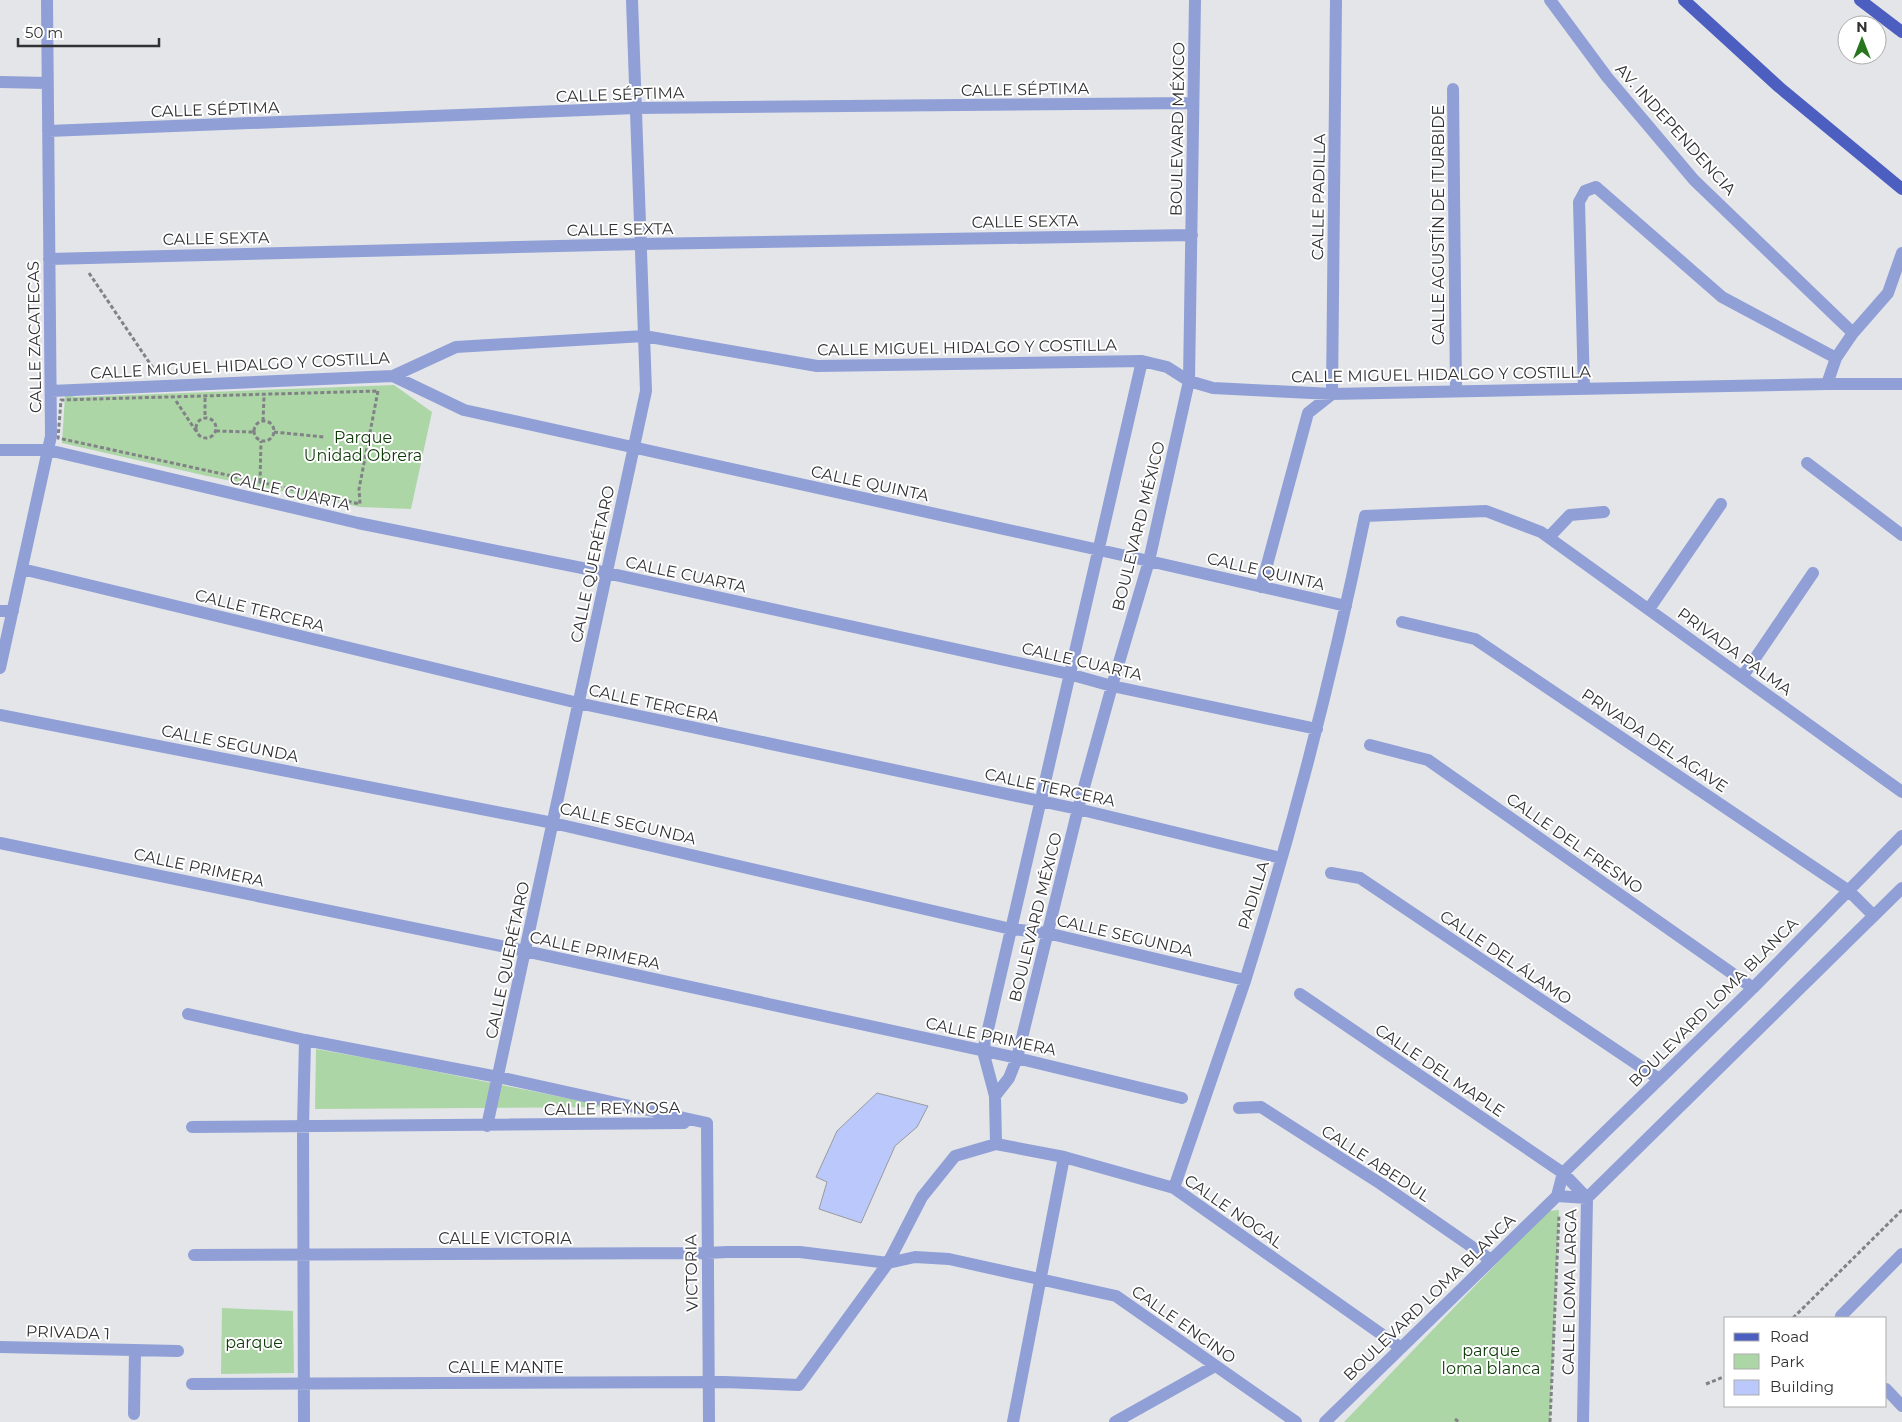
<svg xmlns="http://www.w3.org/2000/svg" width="1902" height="1422" font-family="Montserrat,sans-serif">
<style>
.green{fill:#add6a7}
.building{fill:#bac8fb;stroke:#999b9f}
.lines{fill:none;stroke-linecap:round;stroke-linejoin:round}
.path{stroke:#818285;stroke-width:3;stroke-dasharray:4 2.5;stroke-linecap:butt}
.minor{stroke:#909fd5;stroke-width:12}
.major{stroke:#4d5ec1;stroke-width:12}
.labels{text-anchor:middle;stroke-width:4;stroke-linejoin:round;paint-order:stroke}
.street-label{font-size:16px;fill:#313133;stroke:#fff}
.park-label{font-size:16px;fill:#0e3a08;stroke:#fff}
</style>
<rect width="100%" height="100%" fill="#e3e5e9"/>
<path class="green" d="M394,385l38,27 -21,97 -51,-2 -153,-31 -145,-33 3,-48 11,2z
M316,1049c100,17 199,40 298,58l-299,2z
M1559,1210l-9,212h-206l203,-211z
M222,1308l71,3 1,62 -73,1z"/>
<path class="building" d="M877,1093l51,13 -11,21 -22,19 -34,77 -42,-14 8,-27 -11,-5 21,-46z"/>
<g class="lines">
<path class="path" d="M89,273l66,98
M378,391l-19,98 1,15 -302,-66 3,-38z
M205,398v20
M176,401l20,30
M196 428a10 10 0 1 1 20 0a10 10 0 1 1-20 0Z
M254 431a10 10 0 1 1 20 0a10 10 0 1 1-20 0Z
M263,421l1,-24
M216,431l37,1
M274,432l50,5
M260,482l1,-41
M1793,1318l109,-108
M1706,1384l20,-8
M1455,1419l4,3
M1550,1422l9,-207"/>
<path class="minor" d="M1550,0l57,77 87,103 159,153
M0,82l47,1
M1453,89l3,302
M48,131l588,-23 557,-5
M49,259l592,-15 551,-9
M393,376l71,34 685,151 197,45
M1827,384l9,-26 17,-25 35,-40 14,-40
M1584,389l-5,-187 6,-11 11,-4 126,110 114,61
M51,391l342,-15 63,-29 188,-11 173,30 325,-5 25,6 22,14 24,7 119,6 495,-10h75
M0,450h48l310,73 249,50 462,101 43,12 205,43
M1807,463l95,72
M1549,537l21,-22 34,-3
M22,569l556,134 500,106 203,49
M1261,587l47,-174 24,-19 4,-394
M1649,609l72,-105
M0,611h13
M1402,622l73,17 374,252 25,25
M0,668l51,-232 -4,-436
M1743,676l70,-103
M0,715l553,108 458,106 36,4 198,47
M1370,745l58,15 325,228
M0,843l525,108 492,107 165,40
M1331,873l29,5 299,201
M1300,994l263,179 24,25 -4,224
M188,1014l117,26 193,37 209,46
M995,1096l14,-18 8,-20 61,-249 34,-123 37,-125 40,-180 6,-381
M1239,1108l22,-1 120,77 110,76
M707,1123l2,299
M487,1126l159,-735 -14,-391
M192,1127l492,-4
M996,1144l68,13 110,31 227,160
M1174,1188c24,-69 48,-138 71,-207 48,-153 88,-308 120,-465l121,-5 55,21 361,260
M1557,1196l30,2 315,-310
M194,1255l513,-2 20,-1h73l88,11 27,-6 34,2 167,37 180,126
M1841,1318v-2l61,-62
M0,1347l178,4
M192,1384l532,-2 75,3 89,-122 34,-66 33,-41 41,-12 -1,-48 -12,-45 159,-690
M1886,1389l16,17
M134,1414l1,-64
M304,1422l-1,-295 2,-87
M1013,1422l51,-265
M1115,1422l100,-56
M1325,1422l232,-226 6,-23 190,-185 149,-152"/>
<path class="major" d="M1684,0l95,87 123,102
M1860,0l42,32"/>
</g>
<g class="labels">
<g class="street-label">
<text transform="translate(1025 89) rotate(-1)" y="6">CALLE SÉPTIMA</text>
<text transform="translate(620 94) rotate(-2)" y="6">CALLE SÉPTIMA</text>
<text transform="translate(215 109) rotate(-2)" y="6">CALLE SÉPTIMA</text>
<text transform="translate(1177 129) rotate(-89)" y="6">BOULEVARD MÉXICO</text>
<text transform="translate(1676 129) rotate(48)" y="6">AV. INDEPENDENCIA</text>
<text transform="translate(1318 197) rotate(-89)" y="6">CALLE PADILLA</text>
<text transform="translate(1025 221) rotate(-1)" y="6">CALLE SEXTA</text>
<text transform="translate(1438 225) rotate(-90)" y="6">CALLE AGUSTÍN DE ITURBIDE</text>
<text transform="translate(620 229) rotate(-1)" y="6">CALLE SEXTA</text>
<text transform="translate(216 238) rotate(-1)" y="6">CALLE SEXTA</text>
<text transform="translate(34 337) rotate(-91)" y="6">CALLE ZACATECAS</text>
<text transform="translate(967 347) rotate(-1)" y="6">CALLE MIGUEL HIDALGO Y COSTILLA</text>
<text transform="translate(240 365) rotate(-3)" y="6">CALLE MIGUEL HIDALGO Y COSTILLA</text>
<text transform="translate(1441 374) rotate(-1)" y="6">CALLE MIGUEL HIDALGO Y COSTILLA</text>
<text transform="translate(870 483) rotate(12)" y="6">CALLE QUINTA</text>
<text transform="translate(290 491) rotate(13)" y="6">CALLE CUARTA</text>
<text transform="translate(1138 526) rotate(-76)" y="6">BOULEVARD MÉXICO</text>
<text transform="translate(592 564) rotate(-78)" y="6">CALLE QUERÉTARO</text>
<text transform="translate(1266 571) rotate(13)" y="6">CALLE QUINTA</text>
<text transform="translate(686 574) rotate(12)" y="6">CALLE CUARTA</text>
<text transform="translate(260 610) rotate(14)" y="6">CALLE TERCERA</text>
<text transform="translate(1735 651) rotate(36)" y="6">PRIVADA PALMA</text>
<text transform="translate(1082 661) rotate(13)" y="6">CALLE CUARTA</text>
<text transform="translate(654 703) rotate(12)" y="6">CALLE TERCERA</text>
<text transform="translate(1655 740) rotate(34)" y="6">PRIVADA DEL AGAVE</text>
<text transform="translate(230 743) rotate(11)" y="6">CALLE SEGUNDA</text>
<text transform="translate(1050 787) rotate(12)" y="6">CALLE TERCERA</text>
<text transform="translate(628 823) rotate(13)" y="6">CALLE SEGUNDA</text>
<text transform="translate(1575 843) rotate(35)" y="6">CALLE DEL FRESNO</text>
<text transform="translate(199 867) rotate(12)" y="6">CALLE PRIMERA</text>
<text transform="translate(1253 895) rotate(-73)" y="6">PADILLA</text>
<text transform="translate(1035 917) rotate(-76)" y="6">BOULEVARD MÉXICO</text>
<text transform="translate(1125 935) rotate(13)" y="6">CALLE SEGUNDA</text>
<text transform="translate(595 950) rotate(12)" y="6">CALLE PRIMERA</text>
<text transform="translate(1506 957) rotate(34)" y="6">CALLE DEL ÁLAMO</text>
<text transform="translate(507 960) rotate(-78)" y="6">CALLE QUERÉTARO</text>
<text transform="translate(1713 1002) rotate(-45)" y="6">BOULEVARD LOMA BLANCA</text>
<text transform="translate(991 1036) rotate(12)" y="6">CALLE PRIMERA</text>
<text transform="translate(1440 1070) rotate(34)" y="6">CALLE DEL MAPLE</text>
<text transform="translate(612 1108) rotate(-1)" y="6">CALLE REYNOSA</text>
<text transform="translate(1376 1163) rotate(33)" y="6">CALLE ABEDUL</text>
<text transform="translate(1234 1211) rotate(35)" y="6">CALLE NOGAL</text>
<text x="505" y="1244">CALLE VICTORIA</text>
<text transform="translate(691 1273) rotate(-91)" y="6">VICTORIA</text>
<text transform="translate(1569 1292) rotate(-89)" y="6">CALLE LOMA LARGA</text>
<text transform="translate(1429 1297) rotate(-44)" y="6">BOULEVARD LOMA BLANCA</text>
<text transform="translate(1184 1324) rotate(35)" y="6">CALLE ENCINO</text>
<text transform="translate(68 1332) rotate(2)" y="6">PRIVADA 1</text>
<text x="506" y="1373">CALLE MANTE</text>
</g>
<g class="park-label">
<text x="363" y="443">Parque<tspan x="363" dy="18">Unidad Obrera</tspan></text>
<text x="254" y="1348">parque</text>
<text x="1491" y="1356">parque<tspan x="1491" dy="18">loma blanca</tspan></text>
</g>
</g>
<rect x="1724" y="1317" width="162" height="90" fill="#ffffff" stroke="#adadad"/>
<rect x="1734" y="1333" width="25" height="8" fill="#4d5ec1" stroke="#adadad"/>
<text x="1770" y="1342" font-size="15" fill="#313133">Road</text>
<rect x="1734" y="1354" width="25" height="15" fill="#add6a7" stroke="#adadad"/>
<text x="1770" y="1367" font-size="15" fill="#313133">Park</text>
<rect x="1734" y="1380" width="25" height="15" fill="#bac8fb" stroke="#adadad"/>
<text x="1770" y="1392" font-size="15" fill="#313133">Building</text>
<g transform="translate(1862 40)"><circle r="24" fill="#ffffff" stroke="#adadad"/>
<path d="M0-4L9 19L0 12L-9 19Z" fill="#27751d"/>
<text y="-8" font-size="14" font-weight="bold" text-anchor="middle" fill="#313133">N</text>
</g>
<path d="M18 38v8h141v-8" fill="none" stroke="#313133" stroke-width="2.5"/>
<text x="25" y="38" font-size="15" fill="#313133" stroke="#ffffff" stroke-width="4" paint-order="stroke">50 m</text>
</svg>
